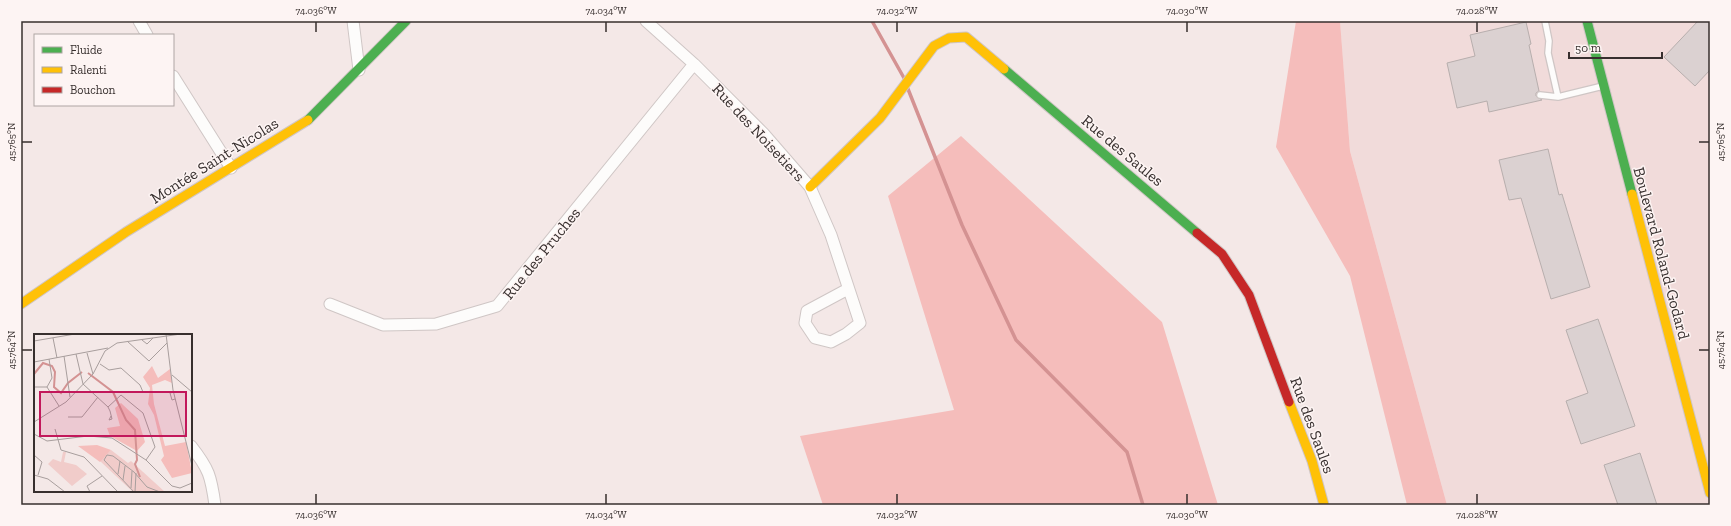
<svg xmlns="http://www.w3.org/2000/svg" width="1731" height="526" font-family="'Zilla Slab',serif">
<style>
.built{fill:#f1dbda}
.forest{fill:#f5bdbb}
.lines{fill:none;stroke-linecap:round;stroke-linejoin:round}
.stream{stroke:#d49292;stroke-width:3.5}
.building{fill:#dbd1d1;stroke:#b7aead}
.lane-casing{stroke:#cfc6c5;stroke-width:8}
.street-casing{stroke:#cfc6c5;stroke-width:13}
.fast-casing{stroke:#cfc6c5;stroke-width:11}
.slow-casing{stroke:#cfc6c5;stroke-width:11}
.jam-casing{stroke:#cfc6c5;stroke-width:11}
.lane{stroke:#fdfcfb;stroke-width:5.5}
.street{stroke:#fdfcfb;stroke-width:11}
.fast{stroke:#4caf50;stroke-width:9}
.slow{stroke:#ffc107;stroke-width:9}
.jam{stroke:#c62828;stroke-width:9}
.ticks{fill:none;stroke:#372f2e;stroke-width:1.5}
.labels{text-anchor:middle;stroke-width:3;stroke-linejoin:round;paint-order:stroke}
.street-label{font-size:16px;fill:#372f2e;stroke:#fdf4f3}
.inset-river{fill:none;stroke:#d49292;stroke-width:2}
.inset-road{fill:none;stroke:#a89e9d;stroke-width:1}
.view{fill:#c2185b;fill-opacity:0.15;stroke:#c2185b;stroke-width:2}
.inset-edge{fill:none;stroke:#372f2e;stroke-width:2}
.neatline{fill:none;stroke:#372f2e;stroke-width:1.5}
.ticks-label{font-size:10px;text-anchor:middle;fill:#372f2e}
</style>
<rect width="100%" height="100%" fill="#f4e8e7"/>
<path class="built" d="M1340,21h370v484h-263l-97,-354z"/>
<path class="forest" d="M1296,21h44l10,130 97,354h-40l-57,-229 -74,-129z
M961,136l201,186 56,183h-395l-23,-69 154,-26 -66,-214z"/>
<g class="lines">
<path class="stream" d="M872,21l32,57
M908,89l54,136 54,115 111,112 16,53"/>
</g>
<path class="building" d="M1698,21h12v49l-15,16 -31,-29z
M1526,22l5,22 -2,1 10,46 -3,2v3l6,4 -53,12 -2,-11 -30,7 -10,-45 28,-7 -5,-21z
M1548,149l11,46 3,-1 28,93 -39,12 -30,-101 -12,2 -10,-40z
M1598,319l37,107 -54,18 -15,-43 22,-8 -22,-63z
M1640,453l17,52h-39l-14,-40z"/>
<g class="lines">
<defs>
<path id="lane" d="M1545,21l4,20 -1,12 10,44 45,-11
M1540,95l18,2"/>
<path id="street" d="M139,21l8,14
M353,21l6,49
M646,21l48,43 70,70 46,53 21,48 29,88 -14,11 -15,8 -16,-4 -10,-15 2,-12 41,-22
M173,76l58,92
M330,304l53,21 53,-1 61,-18 197,-242
M191,446c18,23 20,30 24,59"/>
<path id="fast" d="M1587,21l45,173
M1004,69l193,164
M308,120l98,-99"/>
<path id="slow" d="M810,187l70,-69 54,-72 15,-8 17,-1 38,32
M1632,194l78,299
M21,304l105,-72 182,-112
M1289,402l23,59 12,44"/>
<path id="jam" d="M1197,233l25,21 27,41 40,107"/>
</defs>
<use href="#lane" class="lane-casing"/>
<use href="#street" class="street-casing"/>
<use href="#fast" class="fast-casing"/>
<use href="#slow" class="slow-casing"/>
<use href="#jam" class="jam-casing"/>
<use href="#lane" class="lane"/>
<use href="#street" class="street"/>
<use href="#fast" class="fast"/>
<use href="#slow" class="slow"/>
<use href="#jam" class="jam"/>
</g>
<path class="ticks" d="M316,22v10M606,22v10M897,22v10M1187,22v10M1477,22v10M22,142h10M1699,142h10M22,350h10M1699,350h10M316,494v10M606,494v10M897,494v10M1187,494v10M1477,494v10"/>
<g class="labels">
<g class="street-label">
<text transform="translate(759 132) rotate(47)" y="6">Rue des Noisetiers</text>
<text transform="translate(1123 150) rotate(40)" y="6">Rue des Saules</text>
<text transform="translate(214 160) rotate(-32)" y="6">Montée Saint-Nicolas</text>
<text transform="translate(541 253) rotate(-51)" y="6">Rue des Pruches</text>
<text transform="translate(1662 253) rotate(75)" y="6">Boulevard Roland-Godard</text>
<text transform="translate(1313 425) rotate(70)" y="6">Rue des Saules</text>
</g>
</g>
<g transform="translate(34 334)">
<rect width="158" height="158" fill="#f4e8e7"/>
<path d="M77,116l17,13 3,-2 34,31h-32l-33,-31zM29,118h3l-2,10 12,3 11,9 -15,12 -24,-22 5,-5 8,3z" fill="#f1ccca"/>
<path d="M118,32l6,12 12,-9 2,14 -7,-3 -13,5 2,19 11,42 21,-4 6,31 -20,5 -11,-18 3,-4 -10,-41 -6,-11 2,-16 -7,-11zM87,69l17,16 7,23 -8,9 -27,-15 -3,-8 13,-2 -5,-18zM63,111l14,5 -11,12 -22,-16z" fill="#f5bdbb"/>
<path class="inset-river" d="M54,39l25,19 13,28 9,10 2,30 -2,4 5,13M0,40l9,-11 9,3 3,6 -1,15 7,6 7,-10 14,-11"/>
<path class="inset-road" d="M132,0l7,56 19,76M19,4l4,20M108,6l5,4 6,-6M0,7l41,-7M93,7l22,20 18,-18M53,19l6,21M42,20l7,30 25,23 2,4 2,8 -3,1 2,-4M30,22l6,41M0,28l74,-14M66,30l9,6 12,-2 19,17 3,7M138,41l20,17M0,53h13M13,53l5,-9 -3,-19M13,53l12,19M140,58l-4,1 2,7 3,-1M74,73l13,-12 22,18 12,34 -9,13M34,83h14l16,-20M0,88l32,-20 27,-28 12,-23 12,-8 64,-9M21,95l6,21 23,7 34,35M0,100l13,7 41,-5 24,2 34,22 26,26 8,2 12,-5M0,121l8,7 -4,13M84,140l2,-13M0,141l14,4 17,13M89,146l2,-14M97,154l1,-17M56,158l-3,-6 15,-10M100,158l-30,-32 3,-5 6,1 21,16 13,15 13,5M101,158l1,-19"/>
<path class="view" d="M6,58h146v44h-146z"/>
<rect width="158" height="158" class="inset-edge"/>
</g>
<rect width="1731" height="526" fill="none" stroke="#fdf4f3" stroke-width="44"/>
<rect x="34" y="34" width="140" height="72" fill="#fdf4f3" stroke="#aea5a4"/>
<rect x="42" y="47" width="20" height="6" fill="#4caf50" stroke="#aea5a4"/>
<text x="70" y="54" font-size="12" fill="#372f2e">Fluide</text>
<rect x="42" y="67" width="20" height="6" fill="#ffc107" stroke="#aea5a4"/>
<text x="70" y="74" font-size="12" fill="#372f2e">Ralenti</text>
<rect x="42" y="87" width="20" height="6" fill="#c62828" stroke="#aea5a4"/>
<text x="70" y="94" font-size="12" fill="#372f2e">Bouchon</text>
<path d="M1569 52v6h93v-6" fill="none" stroke="#372f2e" stroke-width="2"/>
<text x="1575" y="52" font-size="12" fill="#372f2e" stroke="#fdf4f3" stroke-width="3" paint-order="stroke">50 m</text>
<rect x="22" y="22" width="1687" height="482" class="neatline"/>
<g class="ticks-label">
<text x="316" y="14">74.036°W</text>
<text x="606" y="14">74.034°W</text>
<text x="897" y="14">74.032°W</text>
<text x="1187" y="14">74.030°W</text>
<text x="1477" y="14">74.028°W</text>
<text transform="translate(11 142) rotate(-90)" y="4">45.765°N</text>
<text transform="translate(1720 142) rotate(-90)" y="4">45.765°N</text>
<text transform="translate(11 350) rotate(-90)" y="4">45.764°N</text>
<text transform="translate(1720 350) rotate(-90)" y="4">45.764°N</text>
<text x="316" y="518">74.036°W</text>
<text x="606" y="518">74.034°W</text>
<text x="897" y="518">74.032°W</text>
<text x="1187" y="518">74.030°W</text>
<text x="1477" y="518">74.028°W</text>
</g>
</svg>
